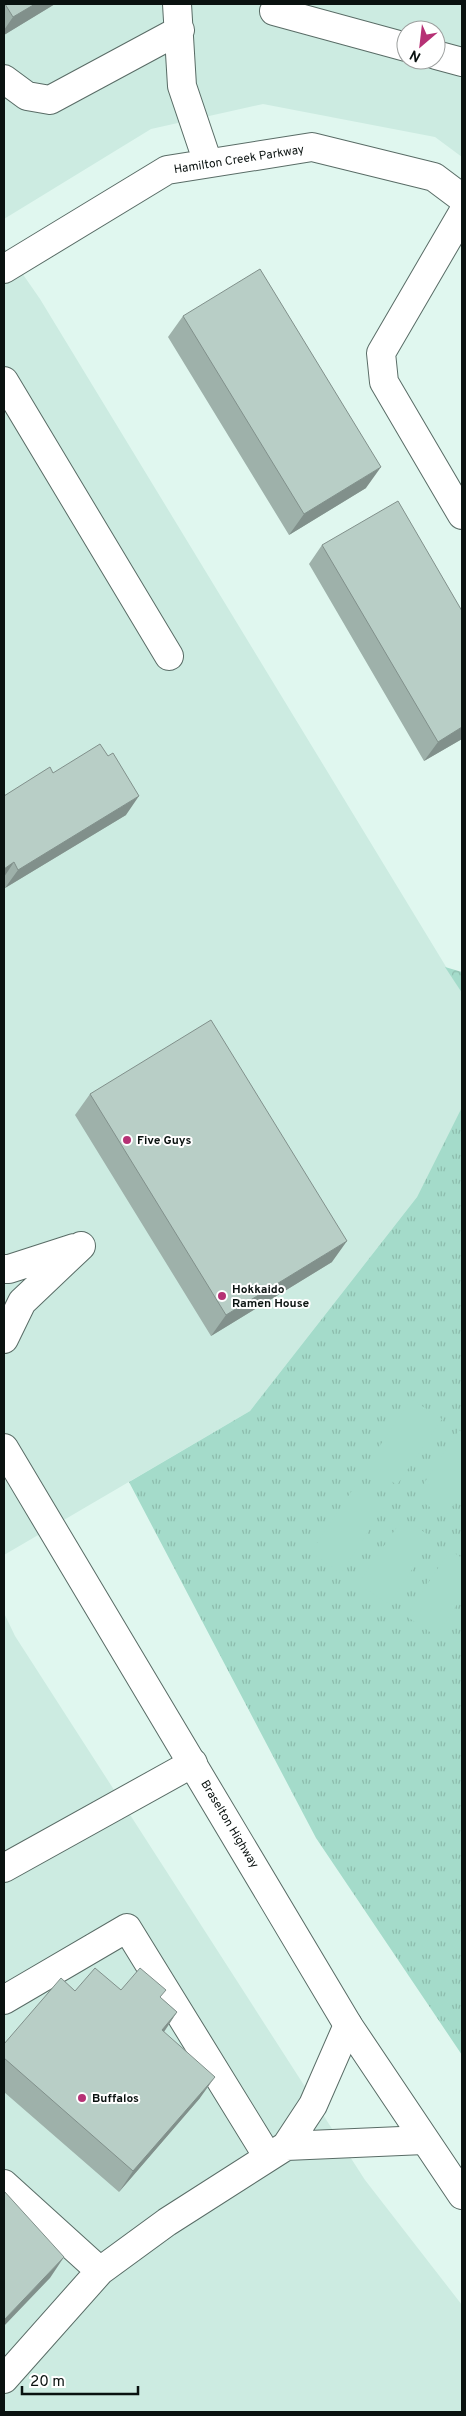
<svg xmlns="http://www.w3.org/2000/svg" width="466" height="2416" font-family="Overpass,sans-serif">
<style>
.built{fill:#ccebe1;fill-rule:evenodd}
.forest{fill:url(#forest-crowns)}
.park{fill:url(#park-tufts)}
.pitch{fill:#a4dbca}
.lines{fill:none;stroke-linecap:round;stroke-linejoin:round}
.minor-casing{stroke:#596c66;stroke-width:30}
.major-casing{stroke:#596c66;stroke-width:30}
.minor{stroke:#fff;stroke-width:28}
.major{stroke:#fff;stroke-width:28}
.wall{fill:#9eb1aa}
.shaded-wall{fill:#81908b}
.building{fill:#b8cec6;stroke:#81908b}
.poi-dot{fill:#b63175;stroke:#fff;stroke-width:2}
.labels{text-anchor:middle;stroke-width:4;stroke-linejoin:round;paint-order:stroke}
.street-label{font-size:12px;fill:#0a1210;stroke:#fff}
.poi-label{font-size:12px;font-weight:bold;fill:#0a1210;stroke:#fff;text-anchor:start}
</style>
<defs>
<pattern id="forest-crowns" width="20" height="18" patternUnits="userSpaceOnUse" patternTransform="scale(1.25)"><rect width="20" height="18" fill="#a4dbca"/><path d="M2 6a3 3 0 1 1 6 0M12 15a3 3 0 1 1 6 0" fill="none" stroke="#8cbbac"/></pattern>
<pattern id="park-tufts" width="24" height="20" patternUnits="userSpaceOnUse" patternTransform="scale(1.25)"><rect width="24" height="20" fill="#a4dbca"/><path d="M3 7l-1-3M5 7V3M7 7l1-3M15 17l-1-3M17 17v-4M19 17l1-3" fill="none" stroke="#8cbbac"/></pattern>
</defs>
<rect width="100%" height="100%" fill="#e0f7ef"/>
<path class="built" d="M4,4h458v153l-27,-20 -172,-33 -112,25 -147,90zM406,30h30v30h-30z
M4,247l36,52 422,694v114l-45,90 -167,214 -246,144z
M4,1613l11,23 350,544 97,125v107h-458z"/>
<path class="forest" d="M445,967l17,5v21z"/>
<path class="park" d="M462,1107v948l-146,-217 -187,-356 121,-71 167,-214z"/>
<path class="pitch" d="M411,1399l31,20 -45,66 -30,-20z
M459,1430l3,3v59l-17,25 -30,-20z
M355,1486l30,20 -44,67 -30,-21z
M403,1518l30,20 -44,66 -31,-20z
M450,1550l12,8v39l-26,39 -30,-20z"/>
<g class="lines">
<defs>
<path id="minor" d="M177,4l5,82 26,77
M274,11l132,36
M436,55l26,7
M4,79l23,17 23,4 130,-70
M462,214l-81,139 3,29 78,133
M4,269l163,-99 145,-23 122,30 28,21
M4,381l165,275
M4,1269h5l65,-21
M4,1339l18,-37 59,-56
M4,1868l189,-105
M4,2000l123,-72 141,229
M286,2146l138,-6
M4,2184l96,87 67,-49 119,-76 27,-41 35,-80
M4,2379l96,-108"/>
<path id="major" d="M4,1448l344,577 114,170"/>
</defs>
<use href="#minor" class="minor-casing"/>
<use href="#major" class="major-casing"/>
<use href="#minor" class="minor"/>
<use href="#major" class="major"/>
</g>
<path class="wall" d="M4,4h51l-51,31z
M183,316l183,172 -77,47 -121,-198z
M322,545l140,194 -38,22 -115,-197z
M53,773l73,42 -121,73 -1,-2v-90z
M90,1094l242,168 -121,74 -136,-221z
M121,1990l40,8 16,14 -13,20 36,66 -81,94 -115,-100v-48z"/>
<path class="shaded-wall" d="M35,4h20l-51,31v-5l9,-13z
M381,467l-15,21 -77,47 15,-21z
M462,727v12l-38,22 14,-19z
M139,796l-13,19 -121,73 13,-18z
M14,862l-10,15v-8z
M347,1241l-15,21 -121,74 15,-21z
M177,2012l-14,21 -1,-3z
M215,2077l-15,21 -81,94 14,-21z
M64,2257l-14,21 -46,48v-6z"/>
<path class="building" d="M5,4h30l-22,13z
M260,269l121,198 -77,47 -121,-198z
M398,501l64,110v116l-24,15 -116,-197z
M100,744l8,12 5,-3 26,43 -121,74 -4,-8 -10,7v-73l46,-29 3,6z
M211,1020l136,221 -121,74 -136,-221z
M95,1968l26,22 19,-22 26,22 -6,7 17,15 -15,18 53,47 -82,94 -129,-113v-14l57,-66 14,13z
M4,2191l60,66 -60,63z"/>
<g class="poi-dot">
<circle cx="127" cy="1140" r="5"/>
<circle cx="222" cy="1296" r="5"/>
<circle cx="82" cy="2098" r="5"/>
</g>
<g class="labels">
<g class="street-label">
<text transform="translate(239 159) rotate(-9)" y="4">Hamilton Creek Parkway</text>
<text transform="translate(230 1824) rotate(59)" y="4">Braselton Highway</text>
</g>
<g class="poi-label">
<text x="137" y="1144">Five Guys</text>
<text x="232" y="1293">Hokkaido<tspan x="232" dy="14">Ramen House</tspan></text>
<text x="92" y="2102">Buffalos</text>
</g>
</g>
<rect width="466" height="2416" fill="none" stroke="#0a1210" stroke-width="10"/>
<g transform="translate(421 45) rotate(208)"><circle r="24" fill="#ffffff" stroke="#9da09f"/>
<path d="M0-4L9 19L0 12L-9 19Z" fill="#b63175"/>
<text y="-8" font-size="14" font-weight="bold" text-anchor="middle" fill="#0a1210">N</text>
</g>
<path d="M22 2386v8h116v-8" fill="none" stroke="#0a1210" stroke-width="2.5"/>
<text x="30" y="2386" font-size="15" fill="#0a1210" stroke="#ffffff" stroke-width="4" paint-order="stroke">20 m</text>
</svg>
